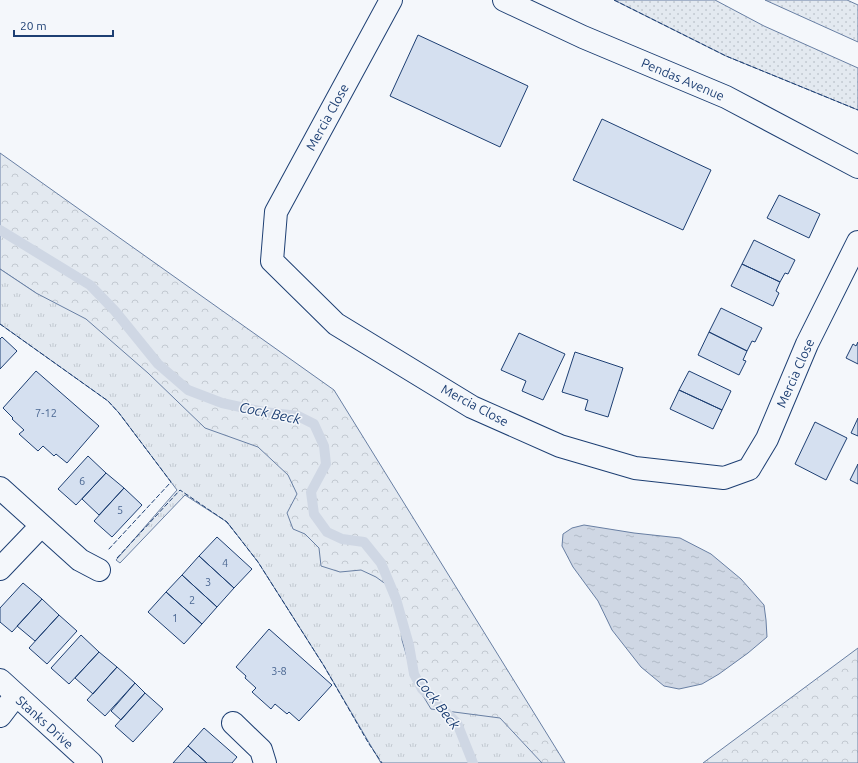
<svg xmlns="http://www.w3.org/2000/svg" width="858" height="763" font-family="Ubuntu,sans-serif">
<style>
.grass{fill:url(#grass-dots);stroke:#687fa3}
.forest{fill:url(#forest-crowns);stroke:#687fa3}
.park{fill:url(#park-tufts);stroke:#687fa3}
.water{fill:url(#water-ripples);stroke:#687fa3}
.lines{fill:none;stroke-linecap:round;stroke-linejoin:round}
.stream{stroke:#cfd7e4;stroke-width:10}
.building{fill:#d5e0f0;stroke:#1d3f73}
.minor-casing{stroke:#1d3f73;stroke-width:24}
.minor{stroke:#f4f7fb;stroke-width:22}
.fence{stroke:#1d3f73;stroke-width:1;stroke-dasharray:5 2;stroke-linecap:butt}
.labels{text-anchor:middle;stroke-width:3;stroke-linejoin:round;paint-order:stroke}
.number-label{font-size:11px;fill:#4b6792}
.street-label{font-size:13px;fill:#1d3f73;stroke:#f4f7fb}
.water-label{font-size:14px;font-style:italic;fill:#1d3f73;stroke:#f4f7fb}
</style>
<defs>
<pattern id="grass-dots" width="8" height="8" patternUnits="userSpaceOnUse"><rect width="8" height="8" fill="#e3e9f0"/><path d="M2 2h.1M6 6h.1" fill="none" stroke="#c2c9d1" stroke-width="1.8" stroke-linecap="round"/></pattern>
<pattern id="forest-crowns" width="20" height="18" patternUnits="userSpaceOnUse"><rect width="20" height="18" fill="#e3e9f0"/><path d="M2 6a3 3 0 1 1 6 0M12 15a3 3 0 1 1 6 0" fill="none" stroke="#c2c9d1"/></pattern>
<pattern id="park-tufts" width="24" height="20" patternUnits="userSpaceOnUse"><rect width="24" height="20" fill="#e3e9f0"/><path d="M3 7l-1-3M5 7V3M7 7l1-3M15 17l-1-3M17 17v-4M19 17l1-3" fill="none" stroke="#c2c9d1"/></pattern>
<pattern id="water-ripples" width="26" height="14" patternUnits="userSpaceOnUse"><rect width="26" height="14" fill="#cfd7e4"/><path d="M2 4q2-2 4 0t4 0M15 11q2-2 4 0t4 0" fill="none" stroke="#b1bac7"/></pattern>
</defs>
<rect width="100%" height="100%" fill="#f4f7fb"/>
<path class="grass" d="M614,0h101l49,26 94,42v42l-132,-54z
M765,0h82l11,5v37z"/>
<path class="forest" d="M0,153l334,237 231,373h-138l-391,-470 -36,-24z
M858,648v115h-155z"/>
<path class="park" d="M0,269l36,24 50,26 62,54 57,55 53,19 30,28 9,19 -10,19 6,16 12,5 14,14 2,18 19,6 21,-2 15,7 22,16 4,24v23l12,41 17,28 69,9 42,45h-161l-57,-97 -66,-104 -31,-40 -42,-27 -65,68 -4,-3 61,-70 -58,-77 -11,-12 -108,-77z"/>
<path class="water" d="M584,525l50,8 46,5 31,16 30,25 23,26 2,15 1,17 -19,16 -29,21 -17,10 -23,5 -15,-3 -23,-19 -29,-37 -14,-29 -25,-34 -11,-21 1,-12 9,-6z"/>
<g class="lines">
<path class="stream" d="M0,230l90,55 25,26 43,53 30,26 34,13 42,9 34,4 16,8 10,22 2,18 -15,28 3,22 13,18 15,7 22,3 17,21 15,36 13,46 5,29 8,15 35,34 16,40"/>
</g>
<path class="building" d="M418,35l110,51 -28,61 -110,-51z
M602,119l109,51 -28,60 -110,-50z
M779,195l41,19 -11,24 -42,-20z
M754,240l41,20 -7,14 -3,-1 -5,9 -38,-18z
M742,264l38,18 -4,9 3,2 -6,13 -42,-20z
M721,308l41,20 -7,14 -3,-1 -5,10 -38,-19z
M709,332l38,19 -4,9 3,1 -7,14 -41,-20z
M519,333l46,21 -22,46 -21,-9 4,-10 -25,-11z
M2,337l15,14 -17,18v-30z
M858,342v22l-12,-6 7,-14 3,2z
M575,352l48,16 -15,49 -23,-7 3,-10 -26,-8z
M36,371l63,55 -32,37 -11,-9 -2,2 -11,-10 -5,5 -19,-17 5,-4 -12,-11 1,-1 -10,-10z
M689,371l42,20 -9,19 -43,-20z
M679,390l43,20 -9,19 -43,-20z
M858,418v18l-7,-3z
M815,422l32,16 -21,42 -31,-16z
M88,456l18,17 -30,32 -18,-16z
M858,464v20l-8,-4z
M106,473l18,15 -25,27 -17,-16z
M124,488l18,17 -30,32 -18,-16z
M217,537l35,32 -18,19 -35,-32z
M199,556l35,32 -17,19 -35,-32z
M182,575l35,32 -15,17 -36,-32z
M23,583l19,16 -30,33 -12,-10v-14z
M166,592l36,32 -18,20 -36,-32z
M42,599l17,16 -24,26 -18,-15z
M59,615l18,16 -30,33 -18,-16z
M269,629l63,56 -33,36 -10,-9 -2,2 -12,-10 -4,5 -19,-17 4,-4 -11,-10 1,-2 -10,-9z
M81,635l18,17 -30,32 -18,-16z
M99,652l18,15 -24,27 -18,-16z
M117,667l18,16 -30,33 -18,-16z
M135,683l10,10 -24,27 -10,-9z
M145,693l18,16 -30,33 -18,-16z
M204,728l33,29 -5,6h-25l-19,-17z
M188,746l19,17h-34z"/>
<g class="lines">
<defs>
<path id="minor" d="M391,0l-115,212 -4,49 64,63 136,83 88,39 75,22 89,10 25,-9 18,-30 40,-95 51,-102
M504,0l79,37 143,60 132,70
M0,488l80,72 19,10
M0,569l41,-43
M0,680l91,83
M0,716l16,-21
M233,723l28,27 4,13"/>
</defs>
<use href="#minor" class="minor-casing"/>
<use href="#minor" class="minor"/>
<path class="fence" d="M614,0l112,56 132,54
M0,324l108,77 11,12 52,69 -63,68
M117,558l63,-68 47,32 31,40 66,104 45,78 13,19"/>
</g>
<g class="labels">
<g class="number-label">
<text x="46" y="417">7-12</text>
<text x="82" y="485">6</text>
<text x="120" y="514">5</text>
<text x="225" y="567">4</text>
<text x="208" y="586">3</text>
<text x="192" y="604">2</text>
<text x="175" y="622">1</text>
<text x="279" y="675">3-8</text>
</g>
<g class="street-label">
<text transform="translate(683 79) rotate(23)" y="5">Pendas Avenue</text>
<text transform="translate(327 117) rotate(-61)" y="5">Mercia Close</text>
<text transform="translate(795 373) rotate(-66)" y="5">Mercia Close</text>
<text transform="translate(475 405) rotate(28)" y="5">Mercia Close</text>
<text transform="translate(45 722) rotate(42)" y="5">Stanks Drive</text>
</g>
<g class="water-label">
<text transform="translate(270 413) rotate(12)" y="5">Cock Beck</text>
<text transform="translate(438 703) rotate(52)" y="5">Cock Beck</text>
</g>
</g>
<path d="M14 30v6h99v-6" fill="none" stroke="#1d3f73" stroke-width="2"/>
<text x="20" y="30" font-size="12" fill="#1d3f73" stroke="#f4f7fb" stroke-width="3" paint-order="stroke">20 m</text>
</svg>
